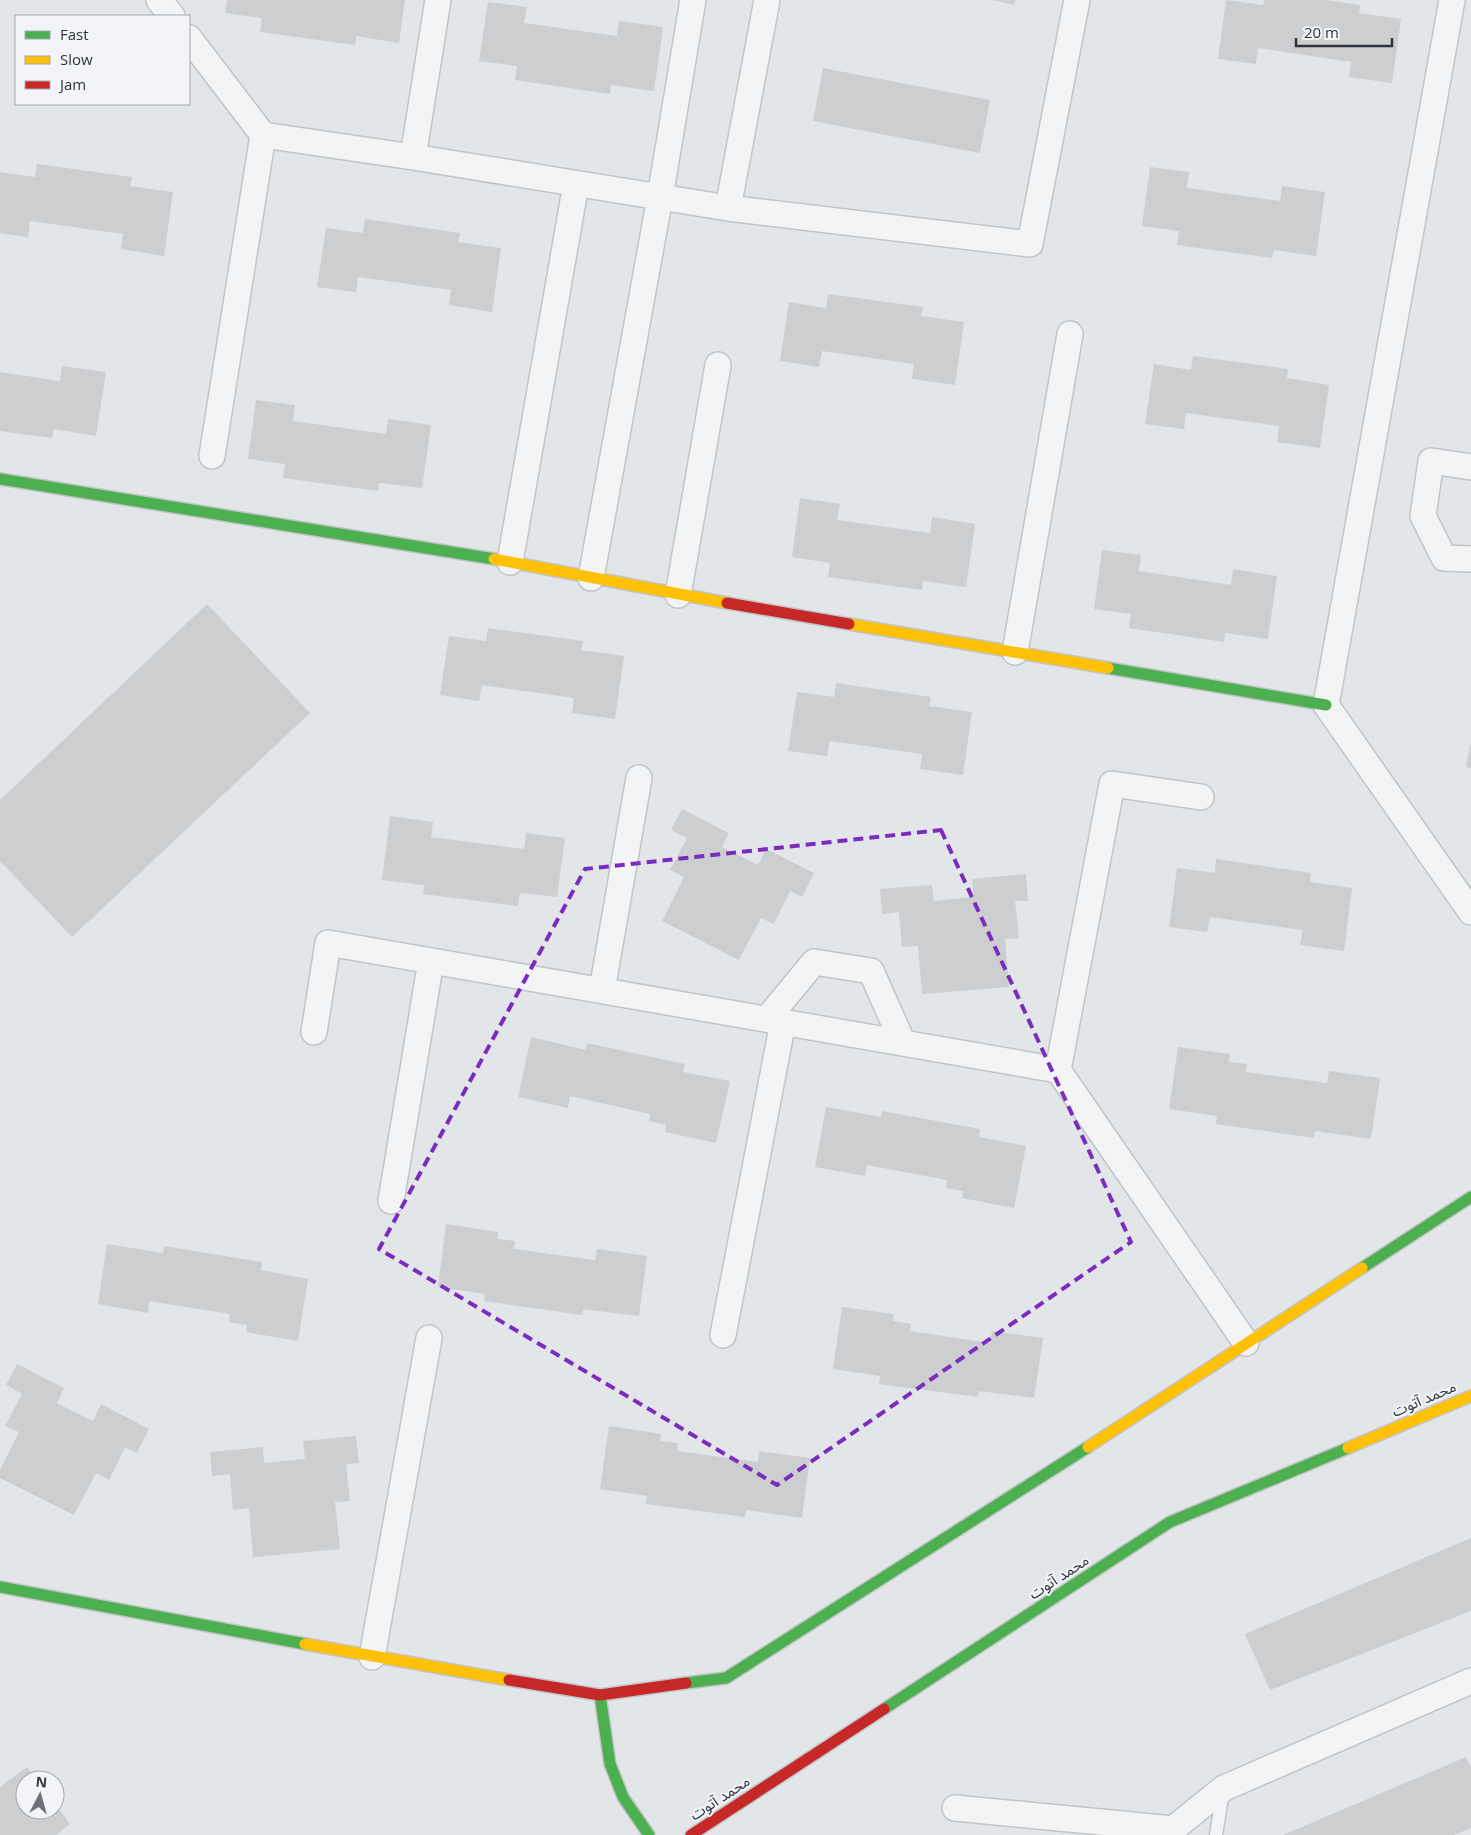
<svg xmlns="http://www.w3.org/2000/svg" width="1471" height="1835" font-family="'Open Sans','Noto Sans Arabic',sans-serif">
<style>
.building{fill:#ccced0}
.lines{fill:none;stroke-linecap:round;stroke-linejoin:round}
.lane-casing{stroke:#c2c4c6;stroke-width:15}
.street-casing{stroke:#c2c4c6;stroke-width:28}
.fast-casing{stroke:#c2c4c6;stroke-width:14}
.slow-casing{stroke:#c2c4c6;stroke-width:14}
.jam-casing{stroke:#c2c4c6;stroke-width:14}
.lane{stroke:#f3f4f5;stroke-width:12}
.street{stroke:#f3f4f5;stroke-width:25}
.fast{stroke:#4caf50;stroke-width:11}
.slow{stroke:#ffc107;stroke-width:11}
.jam{stroke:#c62828;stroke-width:11}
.marked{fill:none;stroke:#7b2cbf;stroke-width:4;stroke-dasharray:10 6;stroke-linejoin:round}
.labels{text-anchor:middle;stroke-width:4;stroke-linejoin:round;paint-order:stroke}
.street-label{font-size:15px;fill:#2c3540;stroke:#f2f4f7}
</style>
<rect width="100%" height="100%" fill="#e3e6e8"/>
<path class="building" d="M227,0h178l-6,43 -43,-7 -1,9 -95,-13 2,-14 -37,-5z
M993,0h22l-1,5z
M1226,0l37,5 1,-5h62l34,5 -1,8 42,6 -9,64 -43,-6 2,-15 -93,-14 -2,16 -38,-5z
M488,2l39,5 -3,16 93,13 2,-15 44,6 -9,64 -43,-6 -1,9 -95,-14 2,-14 -38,-5z
M823,68l167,32 -10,53 -167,-32z
M37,164l95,13 -2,9 43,6 -9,64 -43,-7 2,-15 -93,-13 -2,16 -28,-4v-61l35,5z
M1150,167l39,5 -2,16 93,13 2,-15 43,6 -9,64 -42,-6 -2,8 -95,-13 2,-14 -37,-5z
M365,219l95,14 -2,9 43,6 -9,64 -43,-7 2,-15 -93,-13 -2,15 -39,-5 9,-59 37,5z
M828,294l95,13 -2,9 43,6 -9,63 -43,-6 2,-15 -92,-13 -3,16 -39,-6 9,-59 37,6z
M1193,356l95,13 -1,9 42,7 -9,63 -43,-6 2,-16 -93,-13 -2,16 -39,-5 9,-60 37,6z
M62,366l44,6 -10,64 -42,-7 -2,9 -52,-7v-59l60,9z
M256,400l39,5 -2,16 93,13 2,-15 43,6 -9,63 -43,-5 -1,8 -95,-13 2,-14 -37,-5z
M800,498l40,6 -3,16 93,13 2,-16 43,7 -9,63 -43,-6 -1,9 -94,-13 2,-14 -38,-6z
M1102,550l39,5 -2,16 92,14 2,-16 44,7 -9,63 -43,-6 -1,9 -95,-14 2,-14 -37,-5z
M207,604l103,109 -238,224 -72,-76v-61z
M488,628l95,13 -2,9 43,6 -9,63 -43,-6 2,-15 -92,-13 -3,16 -39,-6 9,-59 37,5z
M836,683l95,14 -2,9 43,6 -9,63 -43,-6 2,-15 -92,-13 -3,15 -39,-5 9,-59 37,5z
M1470,745h1v23l-5,-1z
M682,809l47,24 -7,14 36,18 8,-16 48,24 -12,24 -12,-6 -16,33 -13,-6 -22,42 -77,-39 22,-44 -14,-7 17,-32 -16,-8z
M390,816l43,6 -2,15 93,12 2,-16 39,5 -8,59 -37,-4 -2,13 -95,-12 1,-9 -42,-5z
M1216,859l95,14 -1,9 42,6 -8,63 -44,-6 3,-15 -93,-13 -3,15 -38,-5 8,-59 38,5z
M1026,874l2,27h-13l4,37 -14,1 4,48 -87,7 -4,-48 -16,1 -3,-35 -17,2 -2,-25 52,-4 2,16 40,-4 -2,-18z
M531,1037l55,13 1,-7 98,21 -2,8 47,9 -14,62 -51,-11 1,-7 -17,-4 1,-7 -80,-18 -2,12 -50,-11z
M1178,1047l52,7 -1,8 18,2 -1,8 81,11 2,-12 51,7 -9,61 -56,-8 -1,7 -98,-14 1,-8 -48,-7z
M826,1107l55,10 1,-6 98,18 -1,8 47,9 -12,62 -52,-10 1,-7 -17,-3 1,-8 -80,-15 -2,11 -50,-9z
M446,1224l52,8v7l17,2 -1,8 81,11 2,-11 50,7 -8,60 -56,-7 -1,6 -98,-14 1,-7 -47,-7z
M107,1244l56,9 1,-7 98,16 -1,8 47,9 -10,62 -52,-9 1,-7 -18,-3 1,-8 -81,-13 -1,12 -50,-9z
M842,1307l52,7 -1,7 18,3 -1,7 80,12 2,-12 51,7 -9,60 -55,-7 -1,6 -99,-13 1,-8 -47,-7z
M17,1364l47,24 -7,15 36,18 8,-17 48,25 -12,24 -12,-6 -16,33 -13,-7 -22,42 -74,-37v-8l19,-38 -14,-6 17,-32 -16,-9z
M609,1426l52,8 -1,7 18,2 -1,8 81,11 1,-11 51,7 -8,60 -56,-8 -1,7 -99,-13 1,-8 -47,-7z
M356,1436l3,27 -13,1 4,37 -15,1 5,47 -87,8 -4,-49 -16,2 -3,-36 -18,2 -2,-24 53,-5 1,16 41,-4 -2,-18z
M1471,1538v73l-201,79 -25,-56z
M1466,1757l5,11v60l-17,7h-171z
M27,1767l10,13h-12v30h30v-6l15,20 -14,11h-56v-48z"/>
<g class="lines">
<defs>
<path id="lane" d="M1216,1835l7,-44"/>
<path id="street" d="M159,0l13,16
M1452,0l-126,705 145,207
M189,38l74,97 150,22 315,51 302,36 47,-244
M413,157l25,-157
M728,208l39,-208
M212,456l51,-321
M1471,467l-40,-6 -8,55 21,42 27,1
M510,562l66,-378
M591,578l69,-381 33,-197
M678,595l40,-230
M1015,652l55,-318
M602,990l37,-212
M767,1019l47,-57 57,9 32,72
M314,1032l14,-89 730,127 188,273
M1058,1070l54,-286 89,13
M391,1201l40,-240
M723,1335l60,-313
M372,1657l57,-319
M955,1808l218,21 51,-41 247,-107"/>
<path id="fast" d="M0,479l494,80
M1108,668l218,37
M1362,1268l109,-71
M0,1587l305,57
M686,1683l40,-5 362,-231
M600,1695l10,69 13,33 26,38
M884,1709l286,-187 178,-74"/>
<path id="slow" d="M494,559l233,44
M849,624l259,44
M1088,1447l274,-179
M1348,1448l123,-52
M305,1644l204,36"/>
<path id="jam" d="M727,603l122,21
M509,1680l91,15 86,-12
M691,1835l193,-126"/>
</defs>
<use href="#lane" class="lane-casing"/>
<use href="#street" class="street-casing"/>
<use href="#fast" class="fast-casing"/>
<use href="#slow" class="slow-casing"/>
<use href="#jam" class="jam-casing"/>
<use href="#lane" class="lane"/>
<use href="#street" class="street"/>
<use href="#fast" class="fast"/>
<use href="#slow" class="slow"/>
<use href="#jam" class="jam"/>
</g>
<path class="marked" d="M941,830l190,412 -354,243 -398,-236 206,-380z"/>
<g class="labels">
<g class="street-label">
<text transform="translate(1424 1399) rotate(-23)" y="5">محمد آتوت</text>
<text transform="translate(1059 1577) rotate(-33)" y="5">محمد آتوت</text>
<text transform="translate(720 1798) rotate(-33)" y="5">محمد آتوت</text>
</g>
</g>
<rect x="15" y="15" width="175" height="90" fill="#f2f4f7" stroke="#a3a8ae"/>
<rect x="25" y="31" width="25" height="8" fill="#4caf50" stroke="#a3a8ae"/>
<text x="60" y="40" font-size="15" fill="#2c3540">Fast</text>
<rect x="25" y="56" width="25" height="8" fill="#ffc107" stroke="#a3a8ae"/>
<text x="60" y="65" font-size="15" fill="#2c3540">Slow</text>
<rect x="25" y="81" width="25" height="8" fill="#c62828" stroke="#a3a8ae"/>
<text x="60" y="90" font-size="15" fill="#2c3540">Jam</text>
<g transform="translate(40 1795) rotate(6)"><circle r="24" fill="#f2f4f7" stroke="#a3a8ae"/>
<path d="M0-4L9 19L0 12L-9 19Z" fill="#6c737b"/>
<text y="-8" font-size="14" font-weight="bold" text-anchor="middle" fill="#2c3540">N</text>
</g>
<path d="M1296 38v8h96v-8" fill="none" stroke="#2c3540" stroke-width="2.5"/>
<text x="1304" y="38" font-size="15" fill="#2c3540" stroke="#f2f4f7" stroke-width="4" paint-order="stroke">20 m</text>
</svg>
